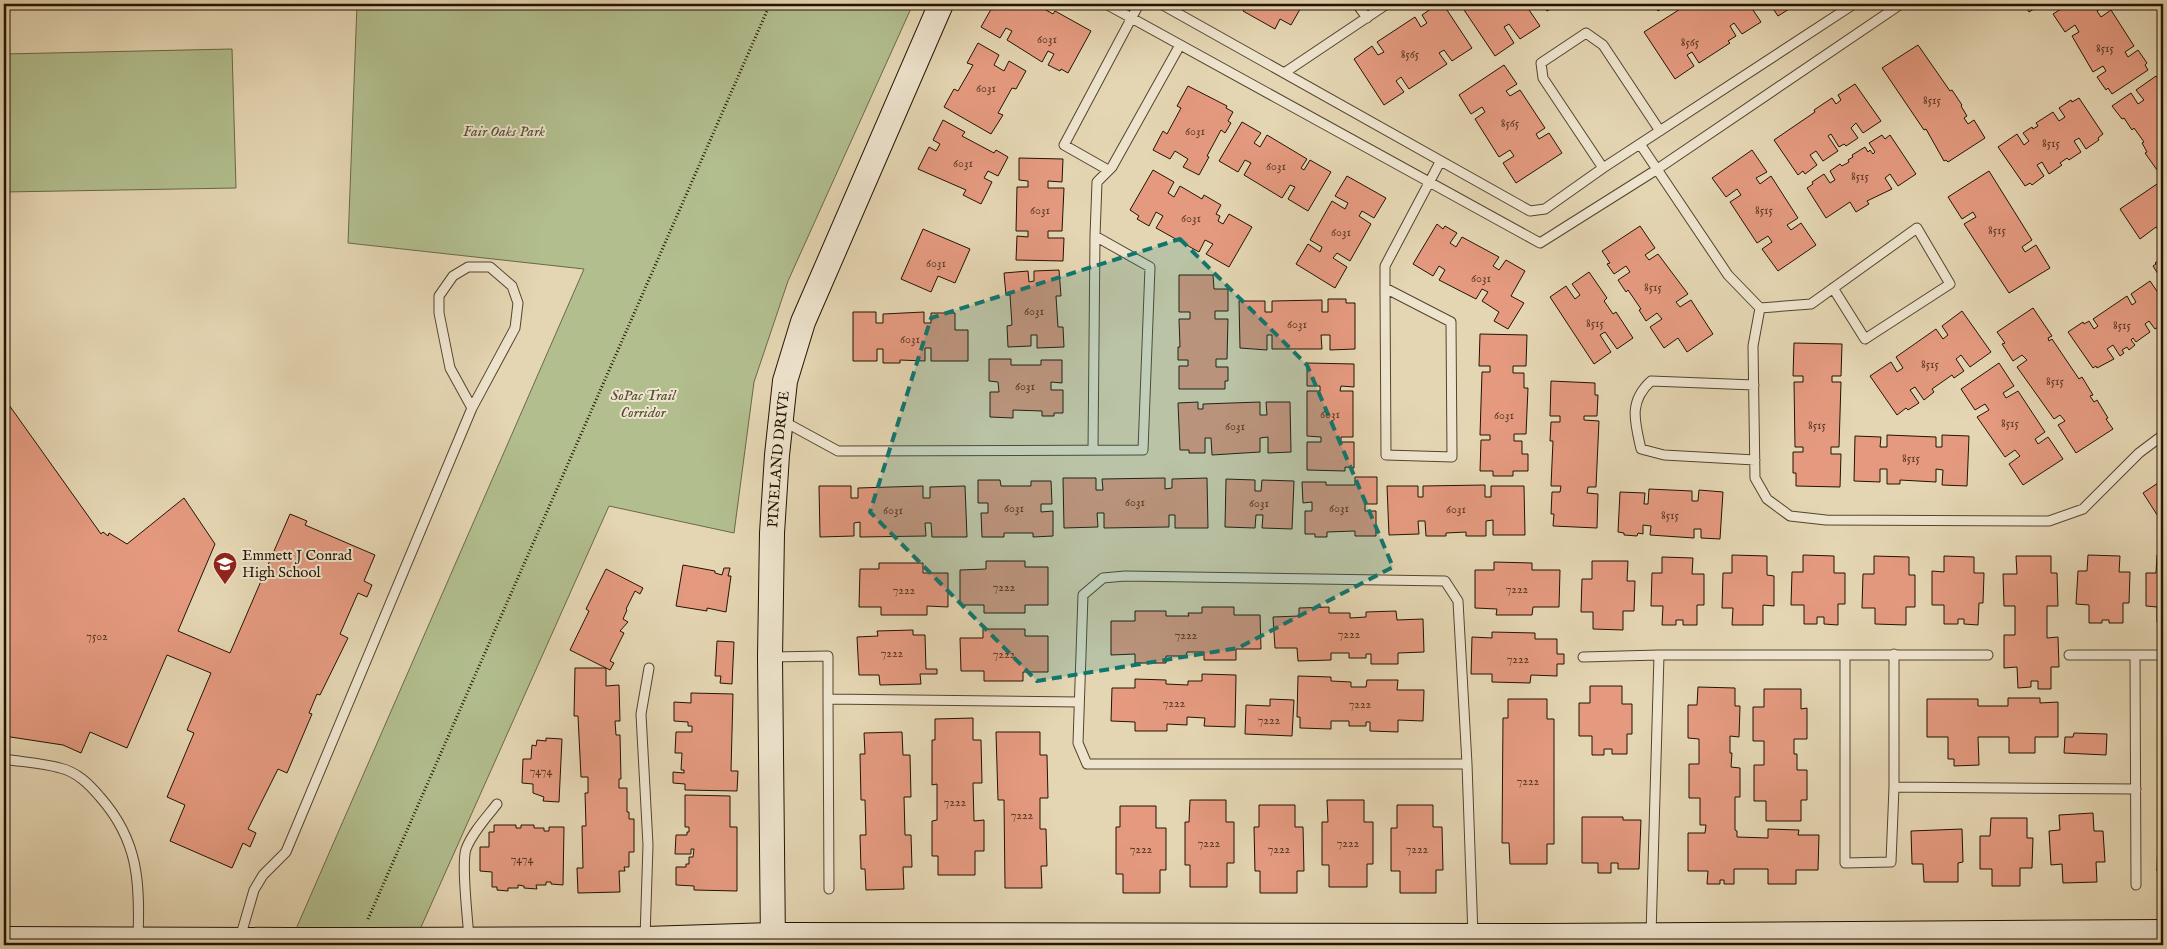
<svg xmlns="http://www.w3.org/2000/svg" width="2167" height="949" font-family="'IM FELL English',serif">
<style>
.green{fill:#b2be8e;stroke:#6a6847}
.building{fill:#e59a80;stroke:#231300}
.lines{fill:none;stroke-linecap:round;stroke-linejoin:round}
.lane-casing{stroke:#54442d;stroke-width:11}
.secondary-casing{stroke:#231300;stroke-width:26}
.path{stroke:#231300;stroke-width:3;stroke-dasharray:1 2.5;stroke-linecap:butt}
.lane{stroke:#eee4ce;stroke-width:9}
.secondary{stroke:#eee4ce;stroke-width:24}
.secondary-bridge-casing{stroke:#231300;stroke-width:26;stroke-linecap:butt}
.secondary-bridge{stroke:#eee4ce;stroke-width:24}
.marked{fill:#0f766e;fill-opacity:0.2;stroke:#0f766e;stroke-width:4;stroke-dasharray:10 6;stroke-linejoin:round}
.labels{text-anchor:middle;stroke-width:4;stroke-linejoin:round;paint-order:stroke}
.number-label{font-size:12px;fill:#543520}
.park-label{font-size:15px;font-style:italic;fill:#554f32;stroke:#eee4ce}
.street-label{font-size:15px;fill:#231300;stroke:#eee4ce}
.poi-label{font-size:15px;fill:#231300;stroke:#eee4ce;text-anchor:start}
</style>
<rect width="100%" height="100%" fill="#e5d6b3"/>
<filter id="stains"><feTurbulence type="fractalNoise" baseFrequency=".004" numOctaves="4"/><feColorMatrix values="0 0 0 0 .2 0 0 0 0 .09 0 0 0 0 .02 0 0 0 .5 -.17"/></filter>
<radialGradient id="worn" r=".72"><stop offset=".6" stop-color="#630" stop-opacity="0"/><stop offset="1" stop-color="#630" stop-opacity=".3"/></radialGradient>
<path class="green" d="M357,4h556l-125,277 -34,101 -20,151 -125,-27 -196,439h-124l295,-676 -236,-26z
M232,49l4,139 -232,4v-138z"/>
<path class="building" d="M994,4h25v1l5,4 3,-5h13l-1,2 14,8 2,-3 36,20 -23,42 -7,-4 -1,2 -12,-6 6,-11 -6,-3 -6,11 -35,-22 5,-9 -6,-3 -6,10 -19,-11z
M1240,4h63l-12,21 -11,-6 -5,10 -32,-18 3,-4z
M1438,4h5l29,44 -20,13 -8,-11 -5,3 8,11 -38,25 -8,-12 -5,4 8,11 -20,13 -30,-46 18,-13 6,9 6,-3 -7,-10 38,-25 6,10 6,-4 -5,-8z
M1460,4h65l15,22 -20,13 -11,-15 -5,3 10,16 -19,13z
M1542,4h17l-12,7z
M1653,4h15l-10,7z
M1688,4h61l12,18 -19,12 -8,-11 -4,3 6,10 -8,5 2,2 -31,20 -7,-11 -5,3 7,11 -19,13 -31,-47z
M1770,4h27l-19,12z
M2024,4h18l-13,8z
M2069,4h38l-10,7 4,6 10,-7 23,36 -9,6 3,5 10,-7 9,13 -2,2 3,5 -36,24 -4,-6 -2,2 -9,-13 9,-6 -3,-5 -10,6 -21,-36 7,-4 -4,-7 -10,7 -12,-18z
M978,43l21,12 -5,10 10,6 5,-10 17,10 -10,18 -4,-1 -14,25 5,2 -12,19 -47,-27 10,-18 4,2 15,-26 -6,-2z
M1918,45l32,46 2,-1 10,15 -1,1 6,10 -3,2 4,6 6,-4 11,18 -37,24 -2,-2 -2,1 -18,-32 -2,1 -42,-62z
M1504,65l13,19 -11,7 4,5 10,-6 25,38 -9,6 3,5 10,-6 13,20 -46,30 -13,-20 11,-7 -4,-6 -11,7 -24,-38 10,-7 -3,-5 -11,7 -12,-19z
M2156,76l7,10v80l-6,4 -12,-17 2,-1 -5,-9 2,-1 -10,-14 -2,2 -8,-12 -2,1 -10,-13 19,-13 7,11 6,-4 -8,-10z
M1855,84l26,37 -18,12 -7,-10 -5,5 7,10 -12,8 -2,-2 -5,3 -8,-13 -3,2 10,15 -15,10 -7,-10 -6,4 7,10 -12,9 -2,-3 -5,4 -24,-35 41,-28 -1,-2 18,-12 4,6 5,-4 -3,-5z
M1188,86l39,20 -1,2 7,4 -5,9 3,2 -6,10 -4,-3 -14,26 2,1 -10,18 -16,-8 5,-8 -13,-8 -5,8 -17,-9 10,-19 4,3 14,-26 -4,-2z
M2079,98l24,36 -5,4 1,2 -13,9 -7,-11 -5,3 7,11 -12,8 -2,-2 -7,5 2,2 -13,9 -7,-12 -5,3 7,11 -12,9 -2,-2 -5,3 -27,-39 19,-13 7,11 5,-4 -6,-8 9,-6 1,2 5,-3 -2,-3 17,-11 6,9 6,-4 -6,-9 12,-8 1,2z
M943,120l22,12 -3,4 32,17 2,-3 12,7 -10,19 -10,-5 -4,7 8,4 -11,22 -18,-9 3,-5 -48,-21 11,-22 7,4 4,-7 -7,-4z
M1242,122l19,11 -7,10 6,4 7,-12 40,24 -6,9 3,2 6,-10 21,12 -23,39 -20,-12 7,-12 -5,-2 -8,13 -38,-23 7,-12 -6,-3 -7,12 -19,-11z
M1882,135l3,4 5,-4 26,39 -18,12 -8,-12 -5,4 7,11 -25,12 2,3 -13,8 -6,-10 -24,16 -19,-30 6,-4 -1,-2 12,-8 6,9 5,-3 -5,-9 10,-7 2,2 7,-4 -1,-2 5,-3 -1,-2 13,-8 3,5 2,-2 3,4 2,-2 -6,-9z
M1752,150l15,22 -11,6 4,6 11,-8 27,42 -11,7 4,5 10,-7 15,22 -38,26 -16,-22 10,-7 -4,-6 -11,7 -27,-41 11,-7 -4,-6 -11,8 -14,-19z
M1019,158l44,1 -1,23 -14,-1v7h16l-2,43h-14v7h16l-1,23 -47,-1 1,-24 11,1v-6h-12l1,-44h11v-6l-9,-1z
M1153,170l21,12 -6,11 6,4 6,-11 22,13 2,-4 17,10 -5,9 4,2 -2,5 5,3 6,-10 23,13 -23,40 -23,-13 7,-10 -8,-4 -6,12 -43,-24 7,-12 -7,-4 -7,14 -12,-7 2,-3 -9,-6z
M1989,171l43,69 -10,7 3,5 11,-7 14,23 -41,25 -45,-69 12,-7 -3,-5 -11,7 -14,-22z
M1347,176l39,22 -12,20 -12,-7 -3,5 12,8 -21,37 -13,-8 -4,5 14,9 -12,21 -39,-24 12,-20 12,8 2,-5 -12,-7 22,-39 13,8 3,-6 -13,-7z
M2160,182l3,5v50l-7,-10 -16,12 -20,-30z
M1437,224l6,5 2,-3 12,7 -7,10 6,4 6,-10 37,20 -6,9 6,4 7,-10 19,11 -14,25 13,7 -16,26 -14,-8 5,-9 -17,-11 6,-9 -6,-3 -6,10 -37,-19 6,-10 -6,-4 -6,10 -20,-12z
M1640,226l15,22 -10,7 4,5 9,-6 30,40 -12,8 4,5 11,-7 22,34 -26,18 -9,-14 -14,10 -14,-21 12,-8 -5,-6 -11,8 -7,-11 2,-1 -13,-19 -2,2 -8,-12 12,-8 -4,-6 -12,8 -7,-10 3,-1 -8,-12z
M923,229l47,20 -15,34 -17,-7 -7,16 -30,-13z
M2163,257v25l-10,-16 3,-2 -1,-1z
M1059,270l2,26h-5l2,31h5l1,20 -27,1v-13h-6v11l-23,1 -1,-21 5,-1 -2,-30h-4l-2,-22 24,-2 1,11 5,-1v-10z
M1589,272l18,26 -3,3 9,13 3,-2 17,26 -16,11 -12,-17 -5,3 11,17 -17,12 -44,-67 16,-11 9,13 5,-4 -8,-11z
M1179,275h34l1,14h14v22h-13v8h13l-1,40h-11v8h12v14h-3v8h-46v-23h9v-6h-10v-13h2l-1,-28h11v-7h-11z
M2150,281l13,19v24l-8,5 -6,-8 -4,3 5,8 -14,10 -3,-4 -2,2 4,5 -6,5 -2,-3 -5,3 2,3 -4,3 -7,-11 -6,4 7,10 -17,9 -1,-2 -3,2 -25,-36 15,-10 1,2 5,-3 5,8 4,-3 -5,-7 34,-23 5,9 4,-3 -5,-8z
M1328,299h18v4h9v46l-25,1v-15h-9l1,14h-50v-14h-5v15l-27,-2 -1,-47h26v11h7v-11l50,-1v12h6z
M2033,308l19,28 -4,2 1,3 3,-2 27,40 3,-2 11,18 -3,1 4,6 3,-2 11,18 -2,1 7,10 -37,24 -18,-28 7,-4 -5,-6 -6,4 -37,-52 10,-7 -5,-5 -9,6 -11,-17 3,-1 -8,-11z
M1962,311l29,41 -21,15 -9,-12 -5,4 8,12 -10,7 -2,-3 -20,14 2,3 -10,8 -9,-13 -5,3 9,13 -11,7 -2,-2 -9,7 -27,-39 21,-14 6,10 6,-4 -7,-11 40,-28 7,10 5,-4 -6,-9z
M853,312h23v11h7v-9l41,-2v11h7v-10h24v17h13v31h-37v-13h-6v13l-25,-1v3h-17v-14h-6v12h-24z
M1480,334l47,1 -1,31h-13v7h11v15h4l-2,46h-12v7h8v13h6v17h-15v5h-20v-5h-13l1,-31h9v-5h-10l2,-63h8v-6h-11z
M1794,343l48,1 -1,32h-9v6h9l-2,65h-8v7h10l-1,33 -44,-1v-13h-3v-21h10v-5h-8l-1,-65h9v-6h-10z
M989,359h22v6h30v-5h21v23l-11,-1v8h12v23h-9v3h-12v-5l-29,-1v8l-23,-1v-25h9l-1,-10 -9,-1z
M1307,363l47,1v23l-13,-1 -1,5h13v46h-12v5h13v26l-9,-1v4l-38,-1v-28h14v-5l-14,-1v-45h13v-5h-13z
M1999,363l15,23 -11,7 3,5 12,-7 27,41 -10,7 3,5 10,-7 15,22 -40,26 -14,-21 11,-8 -5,-6 -10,7 -28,-40 12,-7 -4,-6 -10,6 -14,-21z
M1551,381l44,2v12h3l-1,21h-13v4l15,1 -3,66h-8l-1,6 11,1 -1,34 -44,-2 1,-12h-3l1,-22h8l1,-6h-10l2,-45h-3l1,-19h9v-6h-10z
M1198,402v7h5v-5l57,-2v13h7l-1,-13h24l1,50 -23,1v-16l-8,1v14l-48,3 -1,-17h-6v15h-16v-3h-9l-2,-47z
M9,405l92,129 2,-2 5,4 1,-3 18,11 57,-46 31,46 -37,87 52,22 60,-139 17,7 -2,4 70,30 -11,26 8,4 -5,12 -9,-4 -18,41 8,4 -28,57 -3,-1 -8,19 3,1 -25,59 -9,-4 -30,60 8,4 -6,14 -7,-4 -11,25 -62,-27 15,-36 -18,-8 27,-64 -7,-3 24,-57 -44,-18 -40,93 -37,-16 -9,21 -18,-8 -59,-9v-317z
M1887,435l49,2v10h6v-12l27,1 -2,50 -25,-1 1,-15 -7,-1v13l-36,-2v4h-13v-15h-7v13l-26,-1 1,-45 26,1 -1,10h7z
M1355,477h22v27h-12v7h11v25h-21v-5l-28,1v5h-12v-3h-10v-23h7v-9l-9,1 -1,-21h24v3h29z
M1063,478h33v12h7l-1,-11 63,-1v11l7,-1v-9l35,-1 1,50h-33v-13h-6v12l-65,1v-15h-7l1,14 -34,1z
M1226,479l29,1v11h6l1,-11 32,1 -2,48 -30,-1 1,-13h-7l-1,13 -30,-1z
M978,480h22l1,6h30v-5h20l1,23h-11v8l12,-1v25l-20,1v-4h-29v4h-22l-1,-24h7v-10h-10z
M2158,483l2,3 3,-2v40l-20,-31z
M1485,485v12h6v-11h33l1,49h-32v-15l-7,1v15h-20v-4l-20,1v3h-20l-1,-15h-7l1,13 -30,1 -2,-49h31v11h5v-11z
M819,486h32v12h7v-10l65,-2v12h7v-11l35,-1 2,51h-35l-1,-14h-6l1,13 -66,1v-15l-6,1v13l-34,1z
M1649,489l43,2v10h6l1,-11 24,2 -3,47 -19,-1v-9h-7v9l-44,-3 1,-9 -8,-1v9l-5,-1 -1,3 -13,-1v-2l-6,-1 2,-40 25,1 -1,11h4z
M1732,555l35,1v19l7,1v30l-11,-1v20h-31l1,-17h-11l1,-35h9z
M1803,555l31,1v17h11v31h-7v21l-14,-1v-7h-7v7h-13v-19h-13l1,-33h11z
M2088,555l32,1 -1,16h11l-1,31h-6v20h-14v-3h-7v3h-13v-18l-13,-1 2,-33h9z
M2157,555l6,1v66h-6v-15l-11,-1v-33h10z
M1874,556l35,1v18h6v32h-9v18l-31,-1v-16h-13l1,-34h11z
M1944,556l30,1v16h10l-1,30h-4l-1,22 -14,-1v-5h-6v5h-14v-19h-12v-34l12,1z
M2016,556h35v17h6l1,33h-11v32l11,-1 1,30h-8v22h-13v-8h-7v6l-13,1 -1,-21 -13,1v-33h11v-29h-11l-1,-32h14z
M1662,557l31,1 -1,16h12v31h-7v20h-14v-5h-7v5h-14l1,-19h-12l1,-33h10z
M986,561h39v6h23v38h-23v8h-41v-8h-24v-35l26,-1z
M1592,561h36l-1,20h8l-1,30h-11v19l-30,-1v-17h-12l1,-33h10z
M1494,562l38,1v7h28l-1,37h-26l-1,8h-36l1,-6 -22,-1v-38h19z
M879,563h44v10h25v34l-21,-1v9h-46v-8h-22l1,-38h19z
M683,565l32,6v2l7,2 2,-7h6l-2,8h3l-5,36 -19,-4v3l-31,-5z
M606,569l37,19 -3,6 -5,-3 -9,18 1,1 -4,9 5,3 -8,9 4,2 -14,28 4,2 -4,7 -40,-20 19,-39 -3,-2z
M1202,607h32v8h26l1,34h-25v11h-32v-8h-17l-1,4h-20v7h-31v-9l-24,1v-34h24v-10h31v5h23l-1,-3h14z
M1329,607v6h21v5l16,-1v-5l30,-1 1,9 26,-1 1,33 -26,1v11h-27v-10h-5v4h-17v-5h-18v7l-33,1 -1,-13h-22l-2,-31 26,-1v-8z
M983,629h42v7h23v36h-25v9h-39v-10h-23l-1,-33h23z
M913,630v5h12l1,34h11v5h-17l1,10 -41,1 -1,-10h-20l-2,-38 21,-1 -1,-5z
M1492,632l43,1v6h22v15h7v10h-7v12l-26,-1 -1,8 -38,-1v-8h-21l1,-37 20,1z
M717,641l17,1 -2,42 -12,-1 1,-7h-6z
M575,668h31v18l13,-1 1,36h-5l1,14h4l1,44h-2v9h8v24h2v7h5v33h-5v15h-5l1,4h-6l1,21 -42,1 -1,-25h6l-1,-42h4l-1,-33h3v-16h-7l-3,-61h-4z
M1202,674l34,1 -1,52 -31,-1 1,-8 -18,-1v8l-20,-1v7h-32v-9l-24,-1 1,-33h23v-9l31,1v4l22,1v-4h14z
M1298,676l33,1v4l20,1v5h15l1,-7h31l-1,10h27l-1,31 -25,-1v12l-28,-1v-9h-4v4h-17v-5h-18v8l-31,-1v-11h-3z
M1590,686h32v18h10v30h-5v20h-15v-5h-8v6h-12v-19h-13v-33h11z
M1698,687l37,1v18h5l-1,31 -9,-1v17h2l-1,14 9,1v29h-5v33l2,1v6l31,1v-9l31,1 -1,5h21l-1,35h-22v14h-28v-15h-34v15h-10v-4h-4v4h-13l1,-13h-20v-38h17l1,-8h-6v-27h-11v-34h10v-25l-11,-1v-33h9z
M1764,689h37v20l6,-1v31h-13v15h3v16h10v30h-6v21h-35v-20h-12v-36h10v-24h-11v-34h11z
M691,693l42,1 -2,77h7l-1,20 -52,-1v-6l-12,-1v-11l11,1v-3h-3l1,-17h-7l1,-21h16v-6h-4v-4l-14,-1v-19l17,1z
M2008,698h32v5l18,-1v35h-23v16h-26v-16h-31l1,28 -25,1v-7h-6v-22h-21v-38h51v7h30z
M1270,699l24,1 -2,36 -47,-2 1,-29 24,1z
M1508,699h39v20h7v125h-7v20h-37l-1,-21h-7l1,-125h5z
M973,718v22h8l1,43h-9l1,38 10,-1v31h-9v24h-37v-19h-6v-35l5,-1v-36l-5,1v-45h3v-21z
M902,732l1,23h7l1,42h-7l1,38h6l1,32h-9l1,22 -38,1 -1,-21h-4l-1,-34h6l-1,-35h-4l-1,-46h5l-1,-21z
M996,732h44v23h7l1,43h-8v31h6l1,37h-6l1,22h-37l-1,-88h-6z
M2074,733l33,1 -1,21 -42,-2 1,-16h8z
M546,738l16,1 -3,63 -16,-1 1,-4 -11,-4v-9l-11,-1 1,-24h8l1,-14 4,1 1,-6 9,1z
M685,795l45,1v31h7v64l-43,-1v-4l-18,-1v-18h10v-3h3v-7h4l1,-8h-3v5h-16l1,-19h11v-3h2v-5h-4z
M1190,800h36v22h8v41h-7v24h-37v-22h-5v-43h4z
M1327,800h37v22h9v42h-6v23h-38v-22h-7v-43h6z
M1259,805h36v22h8l1,44h-7v22h-37v-22h-5l-1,-44h5z
M1397,805h36v22h9l1,43h-7v23h-36v-22h-9v-43h6z
M1120,806h36v22h10v42h-6v23h-37v-19h-7v-47h4z
M2093,813l1,18h9l2,31h-9l1,20 -34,1 -1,-19 -11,1 -2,-34 11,-1 -1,-15z
M1582,817h41v3h18l-2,49h-21v-6h-7v10h-13v-10h-16z
M1991,818h36v20h6l-1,30h-12v18h-28v-17h-12v-33h10z
M494,825h22v3h5v-3h13v3h10v3h5v-4h15l-1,58 -12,-1v-2h-5v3h-10l1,4 -13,-1v-2l-6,-1v3h-10v3l-11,-1v-3h-5v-15l-12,-1v-24h9v-15h5z
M1962,829l1,33 -5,1v19h-34l-1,-18h-11l-1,-33z
M2158,837h5v34h-6z"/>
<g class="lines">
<defs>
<path id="lane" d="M1106,4l434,239 116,-73 245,-166
M1161,4l369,207 15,-2 58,-41 251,-164
M1357,4l10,14
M1284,73l103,-69
M1640,144l88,131 32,33
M1603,168l-60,-90 -2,-15 45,-30 17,12 57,86
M1108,170l-44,-25 75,-141
M1385,288l66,34 1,135 -66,-2 -1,-167v-22l55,-104
M1833,288l32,51 85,-55 -33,-56 -106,76 -51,4 -7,38 2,132 12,21 23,17 36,4 223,1 34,-12 56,-56 24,-18
M1754,385l-103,-4c-23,21 -16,41 -10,68l23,6 91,5
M783,421l55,30 305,-1 7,-183 -55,-31 2,-54 15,-15 68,-122
M1093,450l2,-214
M2069,655h94
M1845,656v207l46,-1 3,-75v-133
M2135,656l1,229
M771,657l57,-1v43
M1583,657l76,-2h329
M4,759c18,3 38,4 56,9 17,4 29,16 40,29 39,44 40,86 38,142
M1467,764h-380l-9,-21 5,-148 20,-17 22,-2 320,5 13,20 9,163 6,172
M1894,787l242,2
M829,889l-1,-190 251,3
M1651,935l8,-280
M240,938l14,-48 9,-15 23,-23 186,-444 43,-80 3,-25 -6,-17 -22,-19h-22l-15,9 -14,20v17l11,55 22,40
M645,938l3,-93 -7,-131 8,-46
M469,939c-1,-19 -8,-75 -3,-90 6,-16 20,-31 31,-45"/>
<g id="secondary">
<path d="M4,939l286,1"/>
<path d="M370,940l275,-1 128,-4 772,1 618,-4"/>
<path id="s1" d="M773,945l-3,-288 2,-124 5,-78 8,-74 18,-59 138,-318"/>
</g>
</defs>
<use href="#lane" class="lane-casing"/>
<use href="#secondary" class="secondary-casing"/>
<path class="path" d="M368,919l402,-915"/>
<use href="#lane" class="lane"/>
<use href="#secondary" class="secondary"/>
<defs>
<path id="secondary-bridge" d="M290,940h80"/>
</defs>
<use href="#secondary-bridge" class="secondary-bridge-casing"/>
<use href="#secondary-bridge" class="secondary-bridge"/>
</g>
<path class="marked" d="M1180,239l127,126 86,202 -155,81 -201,33 -167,-169 61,-194z"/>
<defs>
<symbol id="school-pin" viewBox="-11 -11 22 30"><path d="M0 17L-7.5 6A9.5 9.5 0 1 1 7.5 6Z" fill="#8f2418" stroke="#eee4ce"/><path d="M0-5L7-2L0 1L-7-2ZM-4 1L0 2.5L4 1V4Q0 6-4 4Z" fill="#fff"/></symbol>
</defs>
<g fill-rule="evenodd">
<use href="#school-pin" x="211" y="550" width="28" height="38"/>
</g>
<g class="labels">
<g class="number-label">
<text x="1047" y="43">6031</text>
<text x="1690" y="46">8565</text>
<text x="2105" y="52">8515</text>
<text x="1410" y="58">8565</text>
<text x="986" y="92">6031</text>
<text x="1932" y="104">8515</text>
<text x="1510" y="127">8565</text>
<text x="1195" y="135">6031</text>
<text x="2051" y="147">8515</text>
<text x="963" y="167">6031</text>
<text x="1276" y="170">6031</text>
<text x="1860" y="180">8515</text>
<text x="1040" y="214">6031</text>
<text x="1764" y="214">8515</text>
<text x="1191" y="222">6031</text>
<text x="1997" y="234">8515</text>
<text x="1341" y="236">6031</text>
<text x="936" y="267">6031</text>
<text x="1481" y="282">6031</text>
<text x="1653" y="291">8515</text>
<text x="1034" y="315">6031</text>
<text x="1595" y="327">8515</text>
<text x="1297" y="328">6031</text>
<text x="2122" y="329">8515</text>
<text x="910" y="343">6031</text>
<text x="1930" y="368">8515</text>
<text x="2055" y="385">8515</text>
<text x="1025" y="390">6031</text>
<text x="1330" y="418">6031</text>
<text x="1504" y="419">6031</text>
<text x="2010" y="427">8515</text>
<text x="1817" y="429">8515</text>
<text x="1235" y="430">6031</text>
<text x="1911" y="462">8515</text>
<text x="1135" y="506">6031</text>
<text x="1259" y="507">6031</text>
<text x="1014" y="512">6031</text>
<text x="1339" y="512">6031</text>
<text x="1456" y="513">6031</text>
<text x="893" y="514">6031</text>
<text x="1670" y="519">8515</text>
<text x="1004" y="591">7222</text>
<text x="1517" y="593">7222</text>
<text x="904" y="594">7222</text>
<text x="1349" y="638">7222</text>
<text x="1186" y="639">7222</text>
<text x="97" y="640">7502</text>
<text x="892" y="657">7222</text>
<text x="1004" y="658">7222</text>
<text x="1518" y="663">7222</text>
<text x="1174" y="707">7222</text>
<text x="1360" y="708">7222</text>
<text x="1269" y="724">7222</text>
<text x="541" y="775">7474</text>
<text x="1528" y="785">7222</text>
<text x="955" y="806">7222</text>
<text x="1022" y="819">7222</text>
<text x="1209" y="847">7222</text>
<text x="1348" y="847">7222</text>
<text x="1141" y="853">7222</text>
<text x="1279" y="853">7222</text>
<text x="1417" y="853">7222</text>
<text x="522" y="863">7474</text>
</g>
<g class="park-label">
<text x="504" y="136">Fair Oaks Park</text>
<text x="643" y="400">SoPac Trail<tspan x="643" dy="17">Corridor</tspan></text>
</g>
<g class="street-label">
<text dy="5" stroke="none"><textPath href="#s1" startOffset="486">PINELAND DRIVE</textPath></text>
</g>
<g class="poi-label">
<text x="242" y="560">Emmett J Conrad<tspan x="242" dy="17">High School</tspan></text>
</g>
</g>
<rect width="2167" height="949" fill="none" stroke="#e5d6b3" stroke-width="20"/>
<rect x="5" y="5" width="2157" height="939" fill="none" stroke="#231300" stroke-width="2.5"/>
<rect x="10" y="10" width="2147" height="929" fill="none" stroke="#231300"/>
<rect width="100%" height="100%" filter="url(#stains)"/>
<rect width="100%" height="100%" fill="url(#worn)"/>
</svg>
